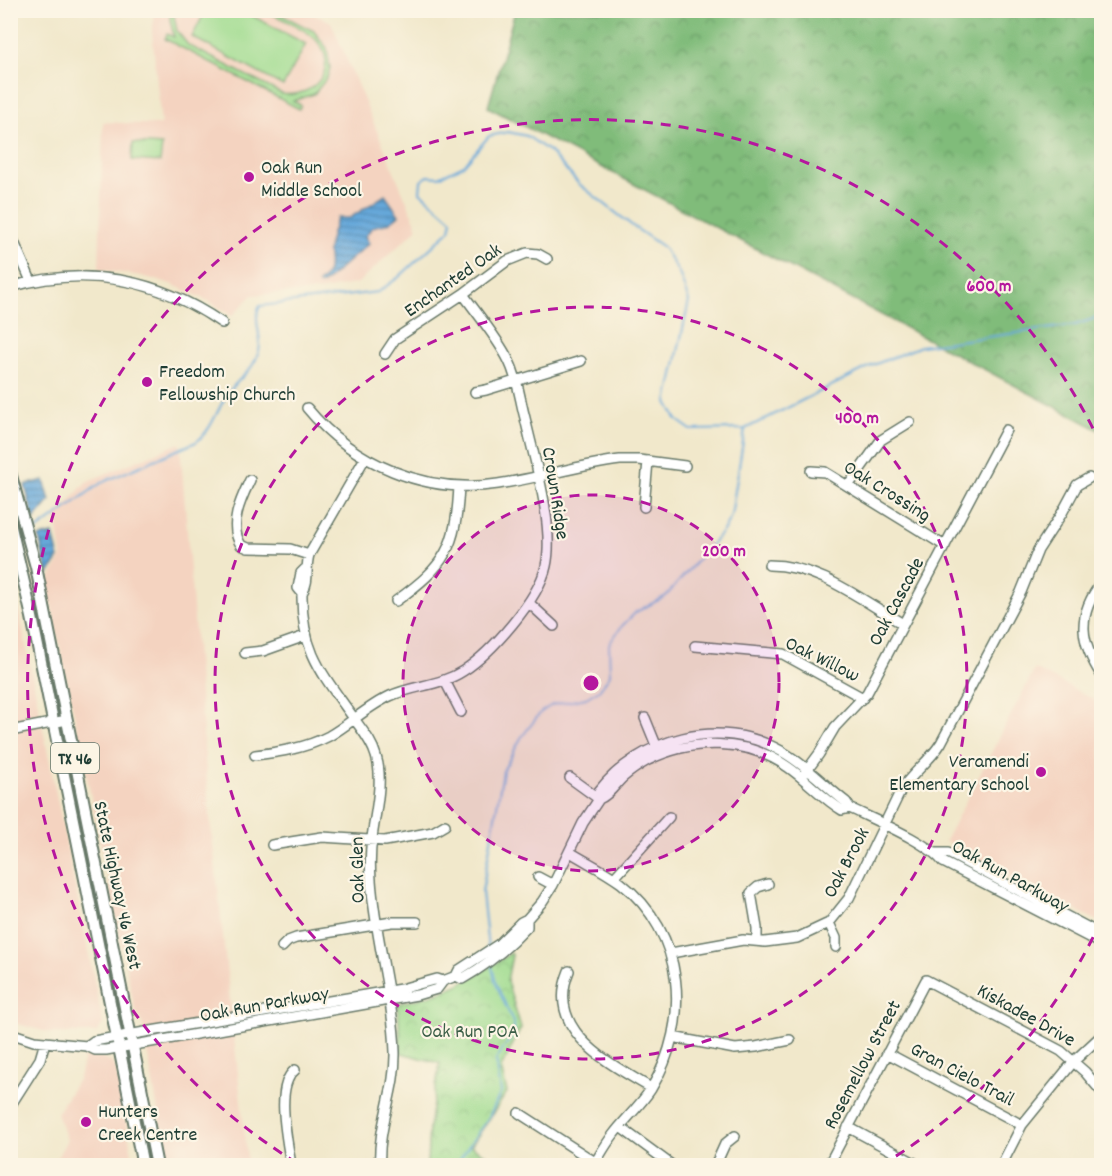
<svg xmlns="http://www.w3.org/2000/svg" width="1112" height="1176" font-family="Dekko,sans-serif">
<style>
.built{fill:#f4d3c0}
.forest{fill:url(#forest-crowns);stroke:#507c57;stroke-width:1.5}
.park{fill:url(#park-crowns);stroke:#608c62;stroke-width:1.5}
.pitch{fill:#a0dc90;stroke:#608c62;stroke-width:1.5}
.water{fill:url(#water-rules);stroke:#427287;stroke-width:1.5}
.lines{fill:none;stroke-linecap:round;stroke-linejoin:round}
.stream{stroke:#66a8da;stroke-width:2}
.minor-casing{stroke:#687969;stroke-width:12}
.major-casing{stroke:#687969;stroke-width:14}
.minor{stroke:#fff;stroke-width:9}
.major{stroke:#fff;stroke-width:10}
.ring{fill:none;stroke:#b5179e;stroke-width:3;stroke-dasharray:10 8}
.poi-dot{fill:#b5179e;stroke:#fcf5e5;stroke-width:2}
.labels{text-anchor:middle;stroke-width:4.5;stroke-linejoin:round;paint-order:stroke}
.shield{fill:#fcf5e5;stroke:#617469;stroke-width:1.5}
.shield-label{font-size:18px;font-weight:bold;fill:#1f3d34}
.poi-label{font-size:20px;fill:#1f3d34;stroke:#fcf5e5;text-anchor:start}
.street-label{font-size:20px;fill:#1f3d34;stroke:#fcf5e5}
.park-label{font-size:20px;fill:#395d46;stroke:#fcf5e5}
.centre{fill:#b5179e;stroke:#fcf5e5;stroke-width:3}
.ring-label{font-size:18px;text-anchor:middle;font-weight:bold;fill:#b5179e;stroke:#fcf5e5;stroke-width:4.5;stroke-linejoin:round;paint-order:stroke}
</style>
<defs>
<pattern id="forest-crowns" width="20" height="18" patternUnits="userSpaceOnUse" patternTransform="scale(1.5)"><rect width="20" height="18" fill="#80bc7a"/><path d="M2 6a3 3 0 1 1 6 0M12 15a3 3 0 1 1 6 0" fill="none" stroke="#689a65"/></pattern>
<pattern id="park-crowns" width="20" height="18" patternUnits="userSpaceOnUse" patternTransform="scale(1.5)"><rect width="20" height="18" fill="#a0dc90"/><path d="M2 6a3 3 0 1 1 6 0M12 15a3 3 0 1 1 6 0" fill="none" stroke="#89be7d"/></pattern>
<pattern id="water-rules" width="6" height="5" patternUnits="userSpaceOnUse" patternTransform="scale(1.5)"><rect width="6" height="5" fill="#66a8da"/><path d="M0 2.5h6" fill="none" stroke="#538ab2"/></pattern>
</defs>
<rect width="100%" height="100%" fill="#fcf5e5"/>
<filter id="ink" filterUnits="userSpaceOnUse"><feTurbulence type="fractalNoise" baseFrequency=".0167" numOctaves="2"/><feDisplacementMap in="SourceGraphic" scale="12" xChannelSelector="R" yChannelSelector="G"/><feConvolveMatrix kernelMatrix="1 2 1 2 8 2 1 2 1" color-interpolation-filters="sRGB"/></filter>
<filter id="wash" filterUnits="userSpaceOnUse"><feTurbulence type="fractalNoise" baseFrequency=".008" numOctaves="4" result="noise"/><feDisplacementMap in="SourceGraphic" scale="24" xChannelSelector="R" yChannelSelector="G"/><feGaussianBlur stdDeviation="1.35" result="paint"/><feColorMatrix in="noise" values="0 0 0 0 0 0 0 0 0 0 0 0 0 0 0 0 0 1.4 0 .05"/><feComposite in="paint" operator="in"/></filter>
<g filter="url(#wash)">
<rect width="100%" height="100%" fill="#f1e8cb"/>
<path class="built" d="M156,11h152l23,11 87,206 -60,55 -40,8 -66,4 -20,21 -25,-16 -36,-16 -30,-8 -42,-7 4,-147 58,3 -9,-94z
M180,443l29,365 39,357h-83l-5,-43 -18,-99 -7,-13 -88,-426 15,-28 -6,-39 30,-35z
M10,567l93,457 -7,9h-45l-40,-11z
M1035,669l66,34v220l-156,-82z
M84,1057l16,1 11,4 5,7 18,96h-81l14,-25 -10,-27 22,-35z"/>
<path class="forest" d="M515,11h586v420l-613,-324z"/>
<path class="park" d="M511,953l1,2 -5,26 14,47 -20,40 6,24 -36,54 30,19h-74l2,-38 11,-64 -39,-10 -3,-48 3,-2c45,-9 72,-24 110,-50z"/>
<path class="pitch" d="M206,10l37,1 63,33 -23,42 -91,-49z
M170,11h6l-2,5 3,15 11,14 94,49c32,5 58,-27 35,-53 -10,-12 -38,-23 -52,-30h9l40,20 13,17 3,20 -3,10 -13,16 -21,7 8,4 -2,4 -134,-70 2,-5 7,3 -4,-17z
M133,143l29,2 -2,17 -28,-2z"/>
<path class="water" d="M385,195l14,20c-4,3 -9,8 -14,9 -13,3 -12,1 -20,13l4,6 -46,41 -4,1 -1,-2c14,-11 10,-16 10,-31 0,-10 6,-24 9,-34h13z
M44,480l6,21 -16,19 -9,-35z
M53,534l6,24 -11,17 -9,-38z"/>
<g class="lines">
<path class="stream" d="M37,530l64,-47 95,-41c16,-11 21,-34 33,-50 11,-16 24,-20 30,-41 4,-15 -7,-31 1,-45l118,-14 21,-15 51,-47 2,-10 -32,-28 1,-11 7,-5 11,1 25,-12 25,-29 19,-4 19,4 23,16 29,32 55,43 29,20 16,26 10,28 -22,101 10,18 14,10 54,-1 126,-63 50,-20 154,-21 18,-6 9,-7
M488,949l-6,-57 21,-121 18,-33 20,-26 11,-7 34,-7 13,-8 11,-15 -1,-31 13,-18 14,-14 30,-16 57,-65 8,-15 14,-87
M455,1166l34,-49 12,-25 -5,-32 18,-27v-9l-18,-40 -5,-21"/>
</g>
</g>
<g filter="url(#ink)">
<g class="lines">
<defs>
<path id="minor" d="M10,233l21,48
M10,287c76,-22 148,-8 212,36
M385,354l10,-15 68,-45 44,-33 20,-8 11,1 9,5
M475,392l11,-2 95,-29
M307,408c46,56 119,87 191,76 41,-6 81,-19 122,-24h19l46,6
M811,471l14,1 120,74
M250,480c-9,19 -22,45 -9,65l7,3 42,1 19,6
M848,486l33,-46 29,-18
M644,507l4,-46
M769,565c50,0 92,35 134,59
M305,569l-4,4 -3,15 4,5c-1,57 19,79 51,124 8,12 19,24 23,39 8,25 -1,57 -4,82 -2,14 -2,28 -1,42 4,58 22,114 24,172 1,39 -18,75 -15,114
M1102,582c-26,34 -22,60 0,94
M302,593c8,-12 3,-25 7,-38l56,-97
M396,601c50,-36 60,-53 63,-115
M529,603l25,23
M695,646l88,8 80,44
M245,653l18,-2 42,-15
M445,681l16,31
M645,718l13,32
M10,731l57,-11
M255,755c25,-3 51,-7 74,-19 21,-12 39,-30 61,-40 24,-11 50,-10 73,-25 28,-18 76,-72 83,-105 9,-39 -12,-108 -21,-148 -5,-18 -7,-39 -16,-57 -12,-24 -31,-46 -46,-67
M805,773l14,-19 16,-27 32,-34 139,-263
M570,778l29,21
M599,799c10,-4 15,-13 23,-21 8,-7 17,-13 26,-18 45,-22 98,-22 140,7 19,13 34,31 54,43l8,-2c24,12 78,34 93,54l159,82
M272,845l50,-8 63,4 48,-9 12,-7
M570,852c16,10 35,19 51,31 64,50 71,138 30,206 -11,17 -26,30 -38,46 -7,9 -13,20 -20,31
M936,853h12l154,82
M538,877l15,8
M614,878l55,-61
M829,923l7,15v9
M757,940v-12l-6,-35 7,-6 10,-3
M282,947l6,-6 8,-3 96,-16h25
M671,953l72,-13 22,2 32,-4 32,-15 20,-25 52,-108c11,-17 29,-29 40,-47l80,-151 17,-42 24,-37 15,-28 12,-7
M569,971c-25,60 40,92 82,117
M456,976l3,-6 40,-26 22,-22 6,-3 15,-17 11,-17 30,-62 16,-24v-8c41,-53 122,-75 182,-40 24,13 43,34 65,51l4,6
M10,1033l24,8 53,5 8,4h11l311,-55 20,-6 6,-8 13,-5 6,3c25,-14 45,-30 65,-52v-8
M672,1037l63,12 21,-2 34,-7
M87,1046l7,-5 51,-9 256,-43 36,-10 6,2
M887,1053l135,72
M10,1106l30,-47 5,-17
M519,1113l76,49
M620,1127l53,39
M848,1127l72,39
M291,1166c-3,-24 -17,-80 4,-96
M715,1166l10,-22 10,-8
M828,1166l98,-186 135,71 24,21 17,20
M1001,1166l21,-41 52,-64 28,-26"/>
<path id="major" d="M10,472l26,95 121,599
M10,523l22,94 111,549"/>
</defs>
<use href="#minor" class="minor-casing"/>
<use href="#major" class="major-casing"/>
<use href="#minor" class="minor"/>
<use href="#major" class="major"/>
</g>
</g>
<circle cx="591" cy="683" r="188" fill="#b5179e" fill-opacity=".12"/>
<g class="ring">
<circle cx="591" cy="683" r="188"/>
<circle cx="591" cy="683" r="376"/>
<path d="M1101 921A563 563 0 0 1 885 1163M297 1163A563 563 0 1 1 1101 445"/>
</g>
<g class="poi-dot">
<circle cx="249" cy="177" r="6"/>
<circle cx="147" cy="382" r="6"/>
<circle cx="1041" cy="772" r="6"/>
<circle cx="86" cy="1122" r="6"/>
</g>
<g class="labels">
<rect class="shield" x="51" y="743" width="48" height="30" rx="4.5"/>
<g class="shield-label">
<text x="75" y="764">TX 46</text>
</g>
<g class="poi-label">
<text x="261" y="173">Oak Run<tspan x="261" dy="23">Middle School</tspan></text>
<text x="159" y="377">Freedom<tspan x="159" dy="23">Fellowship Church</tspan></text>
<text x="1029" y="767" text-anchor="end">Veramendi<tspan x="1029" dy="23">Elementary School</tspan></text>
<text x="98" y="1117">Hunters<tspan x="98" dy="23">Creek Centre</tspan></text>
</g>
<g class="street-label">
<text transform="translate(452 279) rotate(-35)" y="7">Enchanted Oak</text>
<text transform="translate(888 490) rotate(32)" y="7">Oak Crossing</text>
<text transform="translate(557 493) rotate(81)" y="7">Crown Ridge</text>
<text transform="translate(895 601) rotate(-62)" y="7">Oak Cascade</text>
<text transform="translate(823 658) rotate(26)" y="7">Oak Willow</text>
<text transform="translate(845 862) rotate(-62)" y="7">Oak Brook</text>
<text transform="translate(356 870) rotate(-91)" y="7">Oak Glen</text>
<text transform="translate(1011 875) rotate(29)" y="7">Oak Run Parkway</text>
<text transform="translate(119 885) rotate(78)" y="7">State Highway 46 West</text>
<text transform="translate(264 1003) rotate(-10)" y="7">Oak Run Parkway</text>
<text transform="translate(1027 1014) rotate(29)" y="7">Kiskadee Drive</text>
<text transform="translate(861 1064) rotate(-62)" y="7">Rosemellow Street</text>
<text transform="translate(963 1073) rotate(28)" y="7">Gran Cielo Trail</text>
</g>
<g class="park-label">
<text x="470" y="1037">Oak Run POA</text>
</g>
</g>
<circle cx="591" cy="683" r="9" class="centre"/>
<g class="ring-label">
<text x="989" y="291">600 m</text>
<text x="857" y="423">400 m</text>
<text x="724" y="556">200 m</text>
</g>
<rect width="1112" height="1176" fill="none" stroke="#fcf5e5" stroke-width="36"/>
</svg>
